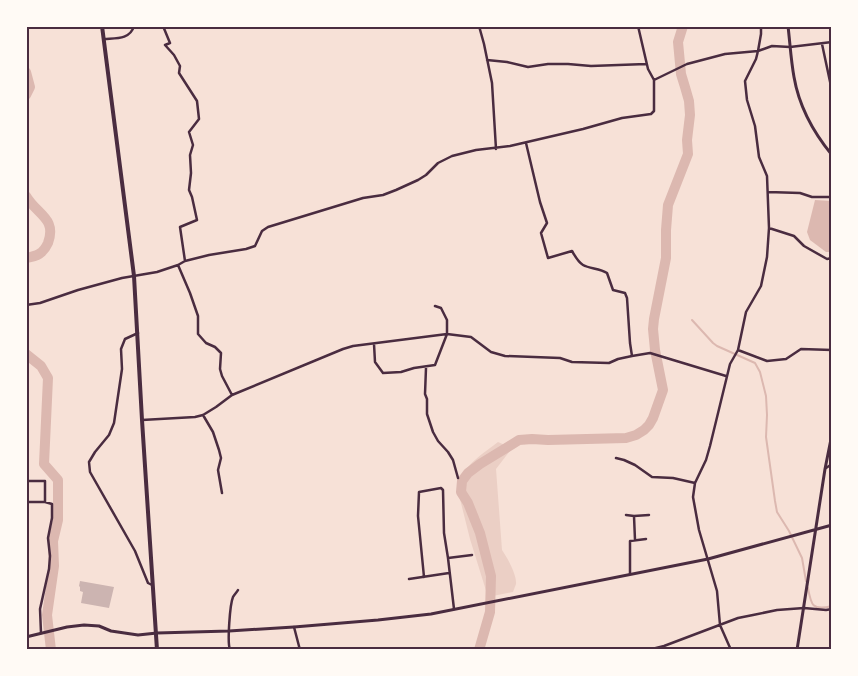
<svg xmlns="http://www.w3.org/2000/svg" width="858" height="676" font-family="'Public Sans',sans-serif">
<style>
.green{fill:#ebcfc5}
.water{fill:#dcb8b0}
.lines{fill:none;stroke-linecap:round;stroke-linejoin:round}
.stream{stroke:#dcb8b0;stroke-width:2}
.river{stroke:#dcb8b0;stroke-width:10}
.building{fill:#ccb4b1}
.minor{stroke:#4a2c40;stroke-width:2.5}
.tertiary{stroke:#4a2c40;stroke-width:3}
.secondary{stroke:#4a2c40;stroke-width:4}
.neatline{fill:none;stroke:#4a2c40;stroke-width:2}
</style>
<rect width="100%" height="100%" fill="#f7e1d7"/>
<path class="green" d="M498,442l14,6 -16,21 6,81c5,7 15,25 14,34 -1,3 -2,5 -3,8l-25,5 -18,-58 -12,-48c1,-23 23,-36 40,-49z"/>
<path class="water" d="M815,200l17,1v51h-6l-16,-12 -3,-8z"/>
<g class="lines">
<path class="stream" d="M692,320l21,23 4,3 38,17 5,9 6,24 1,19 -1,22 9,64 2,11 12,19 13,27 4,23
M808,588c3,17 4,23 24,18"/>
<path class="river" d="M26,72l4,15 -4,8
M26,196c11,19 31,22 22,47 -5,11 -11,13 -22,15
M26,354l15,12 7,12 -4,86 14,16v40l-5,21 1,25 -7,49 4,35
M479,650l11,-38 1,-36 -11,-43 -12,-30 -7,-11 1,-11 6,-8 12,-9 39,-24 13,-1 16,1 78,-2 10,-3 8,-5 5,-5 4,-7 10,-28 -8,-40 -2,-21 1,-10 12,-61v-28l2,-25 20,-51 -1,-14 3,-25 -1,-14 -4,-14 -4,-13 -3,-32 5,-16"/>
</g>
<path class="building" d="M80,581l34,6 -5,21 -28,-5 2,-11 -3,-1v-4l-1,-1z"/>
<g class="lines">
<path class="minor" d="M163,26l7,17 -5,2 9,10 6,11 -1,7 18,28 2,18 -10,13 4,13 -3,10 1,18 -2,17 3,7 5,23 -17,7 5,34
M479,26l5,18 8,39 4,66
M104,39c11,-1 26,1 30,-13
M822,44l10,47
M487,60l20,2 21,5 20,-3h20l23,2 55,-2
M654,80l33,-16 38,-10 33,-3 14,-5 18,1 42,-5
M526,143l14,59 7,21 -6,10 7,25 24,-7c3,5 6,11 11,14 7,4 17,3 24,8l6,17 12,3 2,5 3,45 2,13
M768,192l32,1 12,4h20
M769,228l25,8 10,10 23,13 5,-1
M178,265l12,28 8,23v18l8,9 9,4 6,6 -1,16 2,7 10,19
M26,305l14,-2 38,-13 44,-12 35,-6 21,-7 7,-4 24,-6 37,-6 9,-3 7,-15 6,-4 95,-29 20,-3 13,-5 22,-10 8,-5 12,-12 14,-7 24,-6 34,-4 73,-17 39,-11 29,-4 3,-3v-31l-6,-11 -10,-43
M138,333l-13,6 -4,10 1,20 -8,54 -5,12 -14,17 -6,10 1,10 45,79 13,32 4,2
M374,344l1,18 8,11 18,-1 13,-4 21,-3 12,-31v-14l-6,-12 -6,-2
M738,350l29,11 19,-2 15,-10 31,1
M426,368l-1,26 2,5v15l6,18 5,9 10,11 5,8 5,18
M203,415l10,17 6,18 2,8 -3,12 4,23
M142,420l53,-3 8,-2 13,-8 16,-12 111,-46 10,-3 94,-12 24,3 20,15 14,4 55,2 12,4 37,1 9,-4 14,-3 18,-3 76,23
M616,458l8,2 11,5 17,12 21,1 22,5
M826,468l6,-4
M26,481h19v21
M26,502h19l7,2v14l-4,20 2,18 -1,13 -9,40 1,24
M626,515l8,1 1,24
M634,516l15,-1
M448,558l24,-3
M630,574v-33l16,-2
M424,577l-6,-61 1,-24 22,-4 2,2 1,43 4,25 6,51
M409,579l40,-6
M294,627l6,23
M230,650c-3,-8 0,-46 3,-53 1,-2 4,-5 5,-7
M648,650l16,-4 74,-28 15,-3 24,-5 27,-2 22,2 6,-1
M731,650l-11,-25 -3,-34 -18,-61 -6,-33 2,-14 11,-23 4,-14 20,-82 8,-14 8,-38 15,-26 6,-29 2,-29 -2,-52 -8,-19 -4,-31 -8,-26 -2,-19 11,-22 2,-8 3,-17v-8"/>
<path class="tertiary" d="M788,26c2,17 3,35 6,51 5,29 19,55 38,78
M26,637l41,-10 17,-2 15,1 12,5 27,4 19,-2 72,-2 65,-4 84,-7 53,-6 277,-55 124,-34
M797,650l28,-181 7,-35"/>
<path class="secondary" d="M102,26l32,250 8,144 15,230"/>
</g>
<rect width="858" height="676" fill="none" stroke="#fffaf5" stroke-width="55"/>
<rect x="28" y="28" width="802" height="620" class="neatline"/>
</svg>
